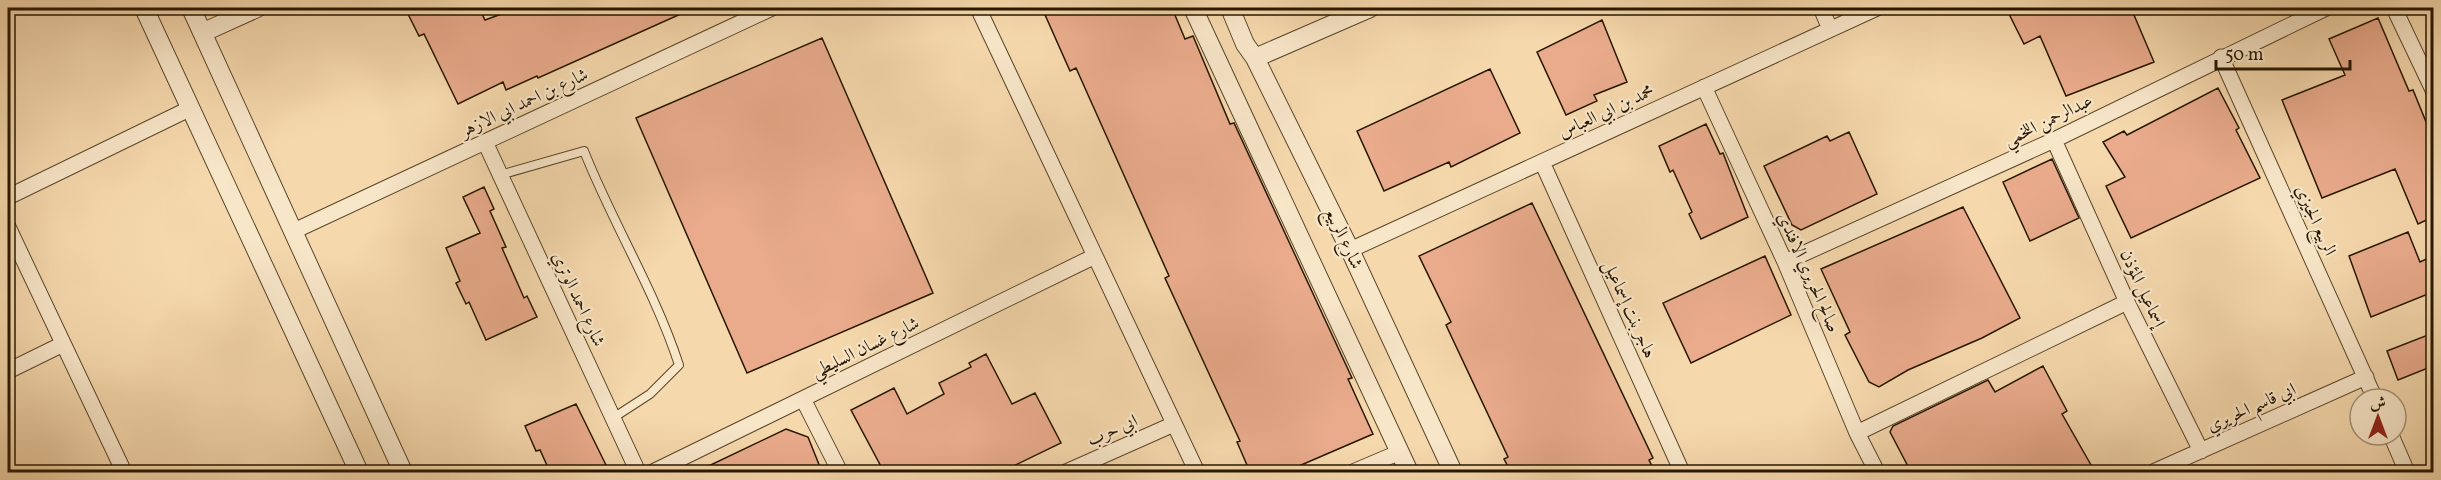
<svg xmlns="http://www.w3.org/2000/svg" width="2441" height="480" font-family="Vollkorn,Amiri,serif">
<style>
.building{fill:#e9ab8c;stroke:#271700;stroke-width:1.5}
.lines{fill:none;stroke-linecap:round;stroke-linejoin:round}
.service-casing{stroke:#5a472b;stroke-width:10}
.minor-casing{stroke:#5a472b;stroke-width:17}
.tertiary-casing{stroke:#5a472b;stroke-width:20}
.service{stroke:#f8e6c9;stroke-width:8}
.minor{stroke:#f8e6c9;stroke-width:15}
.tertiary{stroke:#f8e6c9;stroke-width:18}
.labels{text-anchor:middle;stroke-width:4.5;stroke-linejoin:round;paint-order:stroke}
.street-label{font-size:18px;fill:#271700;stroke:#f8e6c9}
</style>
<rect width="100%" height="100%" fill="#f5d8ac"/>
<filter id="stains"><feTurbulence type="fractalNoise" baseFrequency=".00333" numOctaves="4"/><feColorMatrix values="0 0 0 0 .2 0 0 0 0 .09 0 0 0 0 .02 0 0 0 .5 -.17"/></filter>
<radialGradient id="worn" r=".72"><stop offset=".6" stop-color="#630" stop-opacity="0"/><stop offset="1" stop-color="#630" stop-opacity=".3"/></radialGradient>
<path class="building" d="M405,8h74l6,12 33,-12h176l-156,70 -1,-2 -31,14 -3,-8 -45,22 -34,-70 -5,2z
M1042,8h130l13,31 8,-3 37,88 4,-1 118,255 -4,1 25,55 -88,38h-35l-13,-30 3,-1 -75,-163 4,-2 -93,-208 -6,3z
M2006,8h125l23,54 -88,34 -26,-60 -16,8z
M2378,18l31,73 4,-1 20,49v78l-15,7 -23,-55 -73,29 -40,-98 63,-25 -16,-36z
M1602,20l25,62 -33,13 3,6 -31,14 -29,-63z
M822,38l111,255 -186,80 -111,-255z
M1490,69l30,64 -69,34 -2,-5 -65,29 -27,-60z
M2218,88l21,40 -3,2 24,48 -129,60 -25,-52 19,-9 -22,-35 21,-11 3,4z
M1706,124l14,30 3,-1 25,64 -47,22 -12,-25 3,-2 -19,-42 -3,2 -11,-26z
M1849,132l28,62 -76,36 -9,-5 -28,-59 63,-30 3,5z
M2052,159l27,59 -49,23 -27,-59z
M484,187l10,22 -4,2 16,36 -4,1 22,50 3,-2 10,21 -51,23 -17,-38 -3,2 -10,-21 4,-2 -14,-33 34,-15 -17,-36z
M1532,203l121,255 -4,2 6,12h-144l-7,-13 4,-2 -62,-132 5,-3 -32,-66z
M1963,207l57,111 -38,20 -74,32 -29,17 -10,-5 -24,-47 5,-3 -29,-63z
M2408,232l12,30 13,-6v36l-62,25 -22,-61z
M1765,256l26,59 -100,48 -28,-60z
M2433,333v33l-35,14 -11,-29z
M986,354l26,50 23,-11 26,50 -60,29h-117l-33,-62 43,-22 13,26 37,-20 -5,-11 32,-16 -2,-4z
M2043,366l24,45 -5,3 33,58h-184l-21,-40 3,-6 95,-46 7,12z
M576,404l30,61 -17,7h-39l-10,-22 -4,1 -11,-25z
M786,429l22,8 14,35h-126z"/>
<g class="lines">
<defs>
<path id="service" d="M500,175l84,-24c29,73 71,140 95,214l-29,29 -37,24"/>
<path id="minor" d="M978,8l219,464
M1821,8l9,21
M2394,8l40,84
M2221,57l154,342
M1704,87l81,175 72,171 20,39
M2054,140l73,162 74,149
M485,142l153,330
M1542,162l140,310
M8,197l183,-89
M8,227l116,245
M294,231l478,-223
M1350,250l527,-242
M1785,262l269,-122 272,-132
M8,371l53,-26
M803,399l37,73
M1857,433l270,-131
M2391,435l16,37
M653,472l442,-216
M1066,472l108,-48
M1353,472l47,-20
M2153,472l213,-95"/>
<path id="tertiary" d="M144,8l215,464
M191,8l212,464
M1193,8l216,464
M1230,8l15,36 10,14 95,192 103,222
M204,32l53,-24
M1255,58l115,-50"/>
</defs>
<use href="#service" class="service-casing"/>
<use href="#minor" class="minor-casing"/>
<use href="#tertiary" class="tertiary-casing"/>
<use href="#service" class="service"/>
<use href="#minor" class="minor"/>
<use href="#tertiary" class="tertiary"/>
</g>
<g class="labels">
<g class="street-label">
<text transform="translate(524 102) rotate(-25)" y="6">شارع بن احمد ابي الازهر</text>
<text transform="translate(1606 111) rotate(-25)" y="6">محمد بن ابي العباس</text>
<text transform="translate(2048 120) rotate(-26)" y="6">عبدالرحمن اللخمي</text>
<text transform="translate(2316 220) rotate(66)" y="6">الربيع الجيزي</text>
<text transform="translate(1344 238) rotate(64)" y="6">شارع الربيع</text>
<text transform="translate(1809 272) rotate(66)" y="6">صالح الحريري الافندي</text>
<text transform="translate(2143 288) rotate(65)" y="6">إسماعيل المؤذن</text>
<text transform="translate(579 299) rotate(65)" y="6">شارع احمد الوتري</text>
<text transform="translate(1630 309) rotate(66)" y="6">هاجر بنت إسماعيل</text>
<text transform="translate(865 347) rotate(-26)" y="6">شارع غسان السليطي</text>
<text transform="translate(2251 407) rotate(-24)" y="6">ابي قاسم الحريري</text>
<text transform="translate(1112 430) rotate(-24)" y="6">ابي حرب</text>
</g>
</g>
<rect width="2441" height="480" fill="none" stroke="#f5d8ac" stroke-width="30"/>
<rect x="9" y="9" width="2423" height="462" fill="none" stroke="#271700" stroke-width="3"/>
<rect x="15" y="15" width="2411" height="450" fill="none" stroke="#271700" stroke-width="1.5"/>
<g transform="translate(2378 417)"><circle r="28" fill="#f8e6c9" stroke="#a49379" stroke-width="1.5"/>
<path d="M0-4.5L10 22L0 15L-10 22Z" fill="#8f2418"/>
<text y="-9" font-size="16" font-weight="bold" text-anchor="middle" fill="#271700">ش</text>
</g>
<path d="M2216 60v9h134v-9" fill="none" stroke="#271700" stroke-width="3"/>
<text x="2225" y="60" font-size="18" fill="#271700" stroke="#f8e6c9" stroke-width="4.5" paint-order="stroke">50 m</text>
<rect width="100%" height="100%" filter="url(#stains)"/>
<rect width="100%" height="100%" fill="url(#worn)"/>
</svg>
